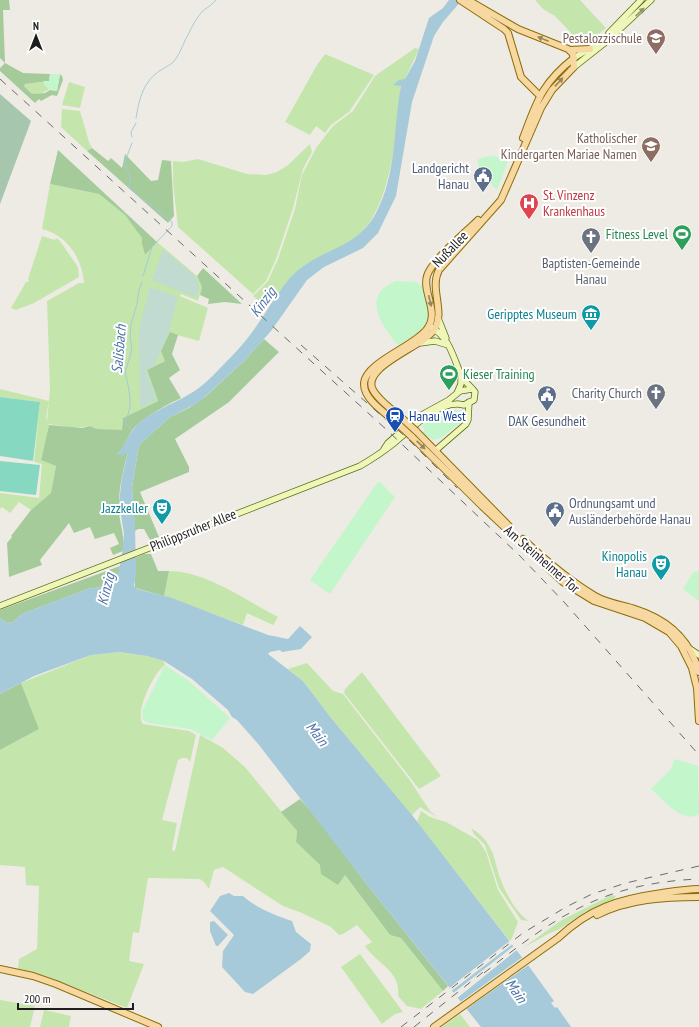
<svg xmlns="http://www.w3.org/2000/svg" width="699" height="1027" font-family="'PT Sans Narrow',sans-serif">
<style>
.grass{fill:#c4e6ac}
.forest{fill:#a5cb9b}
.wetland{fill:#c2dbd1}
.cemetery{fill:#a6c6ad}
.park{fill:#c3f6cb}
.pitch{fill:#86d9c0}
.water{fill:#a6cad9}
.pier{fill:#eeebe4}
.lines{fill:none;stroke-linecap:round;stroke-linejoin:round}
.stream{stroke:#a6cad9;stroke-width:1}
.secondary-casing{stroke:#5b6e0b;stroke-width:7}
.primary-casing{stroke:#8e6d08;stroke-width:8}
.secondary{stroke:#eef6ba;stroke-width:5.5}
.primary{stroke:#f6d8a0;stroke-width:6}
.rail{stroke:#6b6b6b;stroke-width:1;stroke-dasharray:8 8;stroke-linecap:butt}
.primary-bridge-casing{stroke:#8e6d08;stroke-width:8;stroke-linecap:butt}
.primary-bridge{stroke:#f6d8a0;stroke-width:6}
.oneway{fill:#909473}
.oneway2{fill:#948465}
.labels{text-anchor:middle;stroke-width:4;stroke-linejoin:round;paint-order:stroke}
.education-label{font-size:14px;fill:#785e54;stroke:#fff;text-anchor:end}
.service-label{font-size:14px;fill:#4e5e75;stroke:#fff;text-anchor:end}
.health-label{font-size:14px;fill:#be3a42;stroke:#fff;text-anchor:start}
.leisure-label{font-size:14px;fill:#27864d;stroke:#fff;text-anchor:end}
.street-label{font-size:14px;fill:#1d1d1d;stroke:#fff}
.worship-label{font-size:14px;fill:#5b616d;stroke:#fff}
.culture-label{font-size:14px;fill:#0d838f;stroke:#fff;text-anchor:end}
.transit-label{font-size:14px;fill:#164399;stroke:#fff;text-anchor:start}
.water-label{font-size:15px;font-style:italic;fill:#4f74a7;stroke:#fff}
</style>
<rect width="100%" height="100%" fill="#eeebe4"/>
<path class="grass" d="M535,0h45l26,28 -23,18 -14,-11 2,-2 -16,-17 -12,-7z
M415,48l4,1 -14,30 -11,6h7c-5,45 -8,125 -47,154 -11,8 -24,12 -35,18 -24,11 -37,31 -51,51l-15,-12 15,-15 10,-22 17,-50 7,-34 14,-27 17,-22 20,-15 22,-35z
M325,54l49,21 -25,37 -18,13 -6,8 -9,-7 -6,9 -25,-13 32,-57z
M50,74h10c-8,13 -12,20 -28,20l-8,-8 1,-2 24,-3z
M69,82l16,5 -5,21 -18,-3z
M62,109l18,2 9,31 3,6 -5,3 -26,-24z
M310,144l2,8 -9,17 -10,39 -17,51 -10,22 -13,13 -75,-67 -5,-44v-22l10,1 15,-3 49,15 19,1 11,-3 11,-7z
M50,184l49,10 26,21 18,23 -1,6 3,11 12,-13 40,34 5,11 -4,14 -17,-7 -1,2 28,12 -9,33 -29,-8 -5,28 -18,9 11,31 -35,17 -1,13 -25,-2 -7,-3 -15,2 -26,-4 -2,-3 3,-31 -3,-89 32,-18h5c-2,-25 -17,-48 -42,-54z
M42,236l13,4 1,-2 4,3 18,26 1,10 -45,26 -18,7 -5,-2 15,-26h2l1,-2 -1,-1z
M0,389l49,12 -3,17 3,7 -8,34 15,7 -5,27 -20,17 -12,-8 -9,11 -8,-6 -2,2v-16l39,5 3,-34 -8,-2 6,-60 -40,-5z
M169,571c37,0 76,29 109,46l-5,8 -26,-12 -4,12 -79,-29z
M118,652l29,4 17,5 1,4c-11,7 -31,48 -22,59l46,7 7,4 -6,27 -3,-4h-5l-4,2 -16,60 15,3 -5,27 3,1 25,-116 23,13 22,19 52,64 -1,11 24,23 25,10 45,60 11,3 42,53 -22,18 -14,-3 -9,-10c3,-25 -20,-31 -33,-50l7,-4 -15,-17 -14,9 -4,1 -8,-8 -29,-14 -19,-7 -60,-39 -9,3 -5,19 -5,-7 -4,-3 -52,-1 -9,55 -6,-1 -4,29 15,3 -17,44 -79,-31 -30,-8 1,-10 18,-10 2,-63 -13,-1 -1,-18 -25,-2v-115l39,-21 -18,-46 70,-28z
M307,663l26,28 10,3 66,85 21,32 7,6 -17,-10 -8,8 -81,-97 -28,-37 -15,-12z
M362,672l79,104 -22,13 -75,-96 1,-4z
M421,811l9,6 16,5 32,18 8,12 12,38 20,32 -6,16 -2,3 -93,-119z
M471,828c8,5 15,11 19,20 5,8 6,18 9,27 5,15 16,37 30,46l-8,-1 -22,-32 -14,-43 -11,-11z
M611,895l5,1 -2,3 -29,13 -27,18 -8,3 -27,15 37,-27z
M360,954l43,58 -8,2 -13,10 -41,-57z
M0,1000l35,6 -5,21h-30z
M44,1010l27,6 -2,11h-29z
M460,1014l10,13h-28z"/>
<path class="forest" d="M0,0h9l1,10h-7l2,53 18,10 27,1 -1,7 -24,3 -1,2 8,8 13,-1 5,-3 7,1 3,-17 2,2 1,4 -6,16 -5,-1 -11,6 -2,-2 -4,4 -35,-32v-3l5,-5 -5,-5z
M92,148l16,13 3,-3 11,10 3,-14 26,27 7,-1 4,-20 9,1 3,55 -6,7 -81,-72z
M58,150l99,92 -12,13 -3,-11v-6l-17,-23 -26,-21 -49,-10z
M203,268l39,36 -17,-2 -17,2 1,-5 -9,-4 2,-8 -5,-11z
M170,332l8,3 -6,19 8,16 -11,8 12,20c-15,7 -41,21 -50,34 -4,7 -7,15 -13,22l10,-2c-5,19 -10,39 -9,59 1,15 6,24 4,40l-10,4 -3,-7 9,-4 -5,-11 -19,6 -5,-12 -16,6 -5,-10 -29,37 2,5 -33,12 -2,-34 5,-6 -1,-1 20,-26 20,-17 5,-27 -15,-6 8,-35 33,3 8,-2 7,3 25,1 1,-12 35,-17 -11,-31 18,-9 -4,-10z
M264,339l15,13 -50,50 -54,37 14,28v5l-49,20 19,45 -9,3 -6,-11h-6l-3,2 -3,-44 7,-42 31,-28 19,-9 16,-11 39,-36z
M144,554h7l7,17h11l-5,25 -29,-8v-30z
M120,566l-3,14 -5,5 -24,4 -66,25 -9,8 -6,1 -7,-5v-8z
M21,683l18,46 -39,21v-56z
M300,799l15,17 50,66 83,104 -5,5 -42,-53 -11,-3 -45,-60 -7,10 -17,-11 -1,-9 -24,-23 1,-11 -16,-19z"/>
<path class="wetland" d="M163,249l32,27 4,10 -2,12 -45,-18z
M150,287l28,10 -9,35 -15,34 -8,4 10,30 -16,8 -1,-78z"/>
<path class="cemetery" d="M0,94l31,27 -31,83z"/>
<path class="park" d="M50,74h10l-3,17c-7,-1 -12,-2 -14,-10h6z
M494,156l14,5 -11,29 -16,-16 -4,-14 7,-3z
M396,281l20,1 8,5c8,36 6,41 -26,58 -18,-20 -37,-51 -2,-64z
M456,410l6,2 3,7 -24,19 -8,2 -10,-7 2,-3 -3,-4c8,-8 22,-17 34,-16z
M380,482l15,15 -65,97 -20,-14 67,-97z
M699,571v30l-16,-12 10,-17z
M165,665l24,16 41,37 -18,22 -22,-11 -41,-6 -6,-3 -1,-9z
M675,759l23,7 1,48c-16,11 -36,-15 -48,-25l19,-19z"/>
<path class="pitch" d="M0,397l40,5 -7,59 -33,-5z
M0,461l40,4 -4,30 -36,-4z"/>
<path class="water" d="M449,0h13l-19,22 -9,14 -22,66 -16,94 -18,37 -15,15 -39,19 -17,13 -36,51 -27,30 -46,42 -28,14 -31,28 -7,42 3,38 1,49 -2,12 3,3 35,9 96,37 20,4 12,-13 12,11 -11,12 -19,3 -2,-2 -10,2 -2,2 35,27 28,37 81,97 116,150 26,36 -3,2 4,5 2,-1 14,20h-90l-116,-145 -106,-137 -22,-25 -5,-3 -4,-7 -36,-31 -28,-18 -17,-5 -28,-4 -28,3 -57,21 -34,18v-76l7,5 6,-1 9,-8 66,-25 24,-4 5,-5 5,-25 2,-21 -5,-32 3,-24 6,-26 -6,4 -4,-2c6,-8 9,-16 14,-23 16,-20 41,-26 61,-39 14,-9 26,-23 38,-35 16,-16 28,-34 40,-53 8,-11 14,-22 24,-31 28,-26 61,-23 81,-60 21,-39 17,-85 25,-127l-8,-1 6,-5 6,-1 10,-18 14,-43 14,-10z
M229,893l5,3h9c13,12 33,20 49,25l4,11 15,12 -1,7 -9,8 -48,35 -8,-2 -23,-25 1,-16 11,-16 -24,-24 10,-15z
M214,921l14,14 -10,11h-2l-6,-15v-9z"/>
<path class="pier" d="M511,940l3,3 -64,49 -2,-3z
M515,945l3,4 -62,50 -4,-5z
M524,956l6,8 -65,46 -6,-7z"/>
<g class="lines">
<path class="stream" d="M136,118c3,-17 6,-34 22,-46 5,-4 12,-6 17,-12 6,-8 9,-19 14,-27 3,-7 10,-19 15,-23 5,-4 8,-5 12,-10
M132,137l-1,-5 5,-9
M130,184v-9l-6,-11 8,-21
M129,185v3l43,34v4l-20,21 -9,29
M132,430l-7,-7c0,-5 3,-7 4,-12 3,-10 -1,-28 -4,-38l7,-24 -2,-12 1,-13 6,-20 2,-14 3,-8"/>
<defs>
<path id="secondary" d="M609,33l32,-33
M574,58l28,-17
M574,67l33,-26 44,-41
M438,318l8,20
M431,327c19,11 22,30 30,48 3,7 10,11 14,17l-1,8 -10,5 -6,-1
M420,343l15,-2 13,4
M457,393l4,-9v-9
M384,449l4,-6 30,-26 31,-17 11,-9 12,-2
M436,450l30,-26 2,-4 1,-18
M0,606l360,-140c12,-7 24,-15 34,-23 16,-13 41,-39 63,-39
M690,649l9,6"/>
<path id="primary" d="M460,0l44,29 4,4 13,44 19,19
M570,50l20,-1
M523,138c14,-37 19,-55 51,-80
M404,420c-10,-9 -25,-19 -31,-30 -13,-23 51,-44 61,-60 12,-18 -5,-41 5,-60l62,-70 40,-92 11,-18 22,-23 -1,-13 -5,-5 -50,-20 -50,-29
M398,424c-11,-10 -35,-24 -34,-41 2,-21 51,-37 63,-54 13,-17 -5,-36 0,-53 4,-15 39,-44 51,-56
M416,431l93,95
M411,436l71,70 81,76 31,19 51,17 24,14 12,14 11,22 5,20 2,33
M523,539c22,21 45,41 72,57 12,7 27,9 40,13 32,10 55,30 64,63
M597,915c31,-16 68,-18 102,-18
M0,969l33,7 23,8 102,43
M434,1027l124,-89c32,-30 61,-39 104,-45 13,-2 25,-4 37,-4"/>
</defs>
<use href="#secondary" class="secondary-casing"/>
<use href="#primary" class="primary-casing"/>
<use href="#secondary" class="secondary"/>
<use href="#primary" class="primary"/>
<path class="rail" d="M0,79l388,352 132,125 44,46 135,153
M301,345l107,94 49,49
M484,973c72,-57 120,-90 215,-94
M401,1027l122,-94 43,-26 26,-13 34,-11 73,-17
M414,1027l73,-58"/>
<defs>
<path id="primary-bridge" d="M404,420l12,11
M398,424l13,12"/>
</defs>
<use href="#primary-bridge" class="primary-bridge-casing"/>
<use href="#primary-bridge" class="primary-bridge"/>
</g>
<defs><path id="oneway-solid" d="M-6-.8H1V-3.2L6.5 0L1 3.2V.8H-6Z"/></defs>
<use class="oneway" href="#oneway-solid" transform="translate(640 12) rotate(-43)"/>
<g class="oneway2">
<use href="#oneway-solid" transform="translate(543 39) rotate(-158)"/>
<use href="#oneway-solid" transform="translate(559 82) rotate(-47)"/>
<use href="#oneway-solid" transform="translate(430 301) rotate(77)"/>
<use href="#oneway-solid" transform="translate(421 445) rotate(44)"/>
</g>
<defs>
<symbol id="school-pin" viewBox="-11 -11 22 30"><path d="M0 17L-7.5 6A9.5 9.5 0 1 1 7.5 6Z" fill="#8d6e63" stroke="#fff"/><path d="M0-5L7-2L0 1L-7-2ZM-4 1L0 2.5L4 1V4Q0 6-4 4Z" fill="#fff"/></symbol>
<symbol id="civic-pin" viewBox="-11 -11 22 30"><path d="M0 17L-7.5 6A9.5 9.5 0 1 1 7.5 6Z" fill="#5c6f8a" stroke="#fff"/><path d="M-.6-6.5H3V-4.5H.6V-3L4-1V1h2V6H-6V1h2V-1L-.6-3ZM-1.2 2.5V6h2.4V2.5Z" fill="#fff"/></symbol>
<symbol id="hospital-pin" viewBox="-11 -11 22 30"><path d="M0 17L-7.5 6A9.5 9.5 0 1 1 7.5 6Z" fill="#e0444e" stroke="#fff"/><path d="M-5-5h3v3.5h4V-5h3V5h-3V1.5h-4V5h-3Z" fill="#fff"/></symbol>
<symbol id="stadium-pin" viewBox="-11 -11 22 30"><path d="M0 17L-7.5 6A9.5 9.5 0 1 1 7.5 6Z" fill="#2e9e5b" stroke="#fff"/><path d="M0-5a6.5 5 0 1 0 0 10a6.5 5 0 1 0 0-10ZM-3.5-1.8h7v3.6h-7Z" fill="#fff"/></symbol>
<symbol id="church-pin" viewBox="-11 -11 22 30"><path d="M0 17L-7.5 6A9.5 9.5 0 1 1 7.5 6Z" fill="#6b7280" stroke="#fff"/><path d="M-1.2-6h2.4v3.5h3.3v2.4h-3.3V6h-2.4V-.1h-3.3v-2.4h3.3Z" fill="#fff"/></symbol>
<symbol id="museum-pin" viewBox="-11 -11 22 30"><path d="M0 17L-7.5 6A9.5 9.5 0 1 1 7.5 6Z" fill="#0f9aa8" stroke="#fff"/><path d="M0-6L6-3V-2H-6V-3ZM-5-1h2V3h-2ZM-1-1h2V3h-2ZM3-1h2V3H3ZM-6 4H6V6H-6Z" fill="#fff"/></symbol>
<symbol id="station-pin" viewBox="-11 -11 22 30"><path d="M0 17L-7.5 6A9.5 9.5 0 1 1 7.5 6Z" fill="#1a4fb4" stroke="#fff"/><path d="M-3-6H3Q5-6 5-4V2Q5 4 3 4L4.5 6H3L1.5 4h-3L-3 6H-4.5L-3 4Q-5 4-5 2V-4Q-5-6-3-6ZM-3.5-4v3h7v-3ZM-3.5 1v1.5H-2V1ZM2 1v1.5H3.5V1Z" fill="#fff"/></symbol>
<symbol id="theatre-pin" viewBox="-11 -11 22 30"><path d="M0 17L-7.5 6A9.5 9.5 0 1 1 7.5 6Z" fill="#0f9aa8" stroke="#fff"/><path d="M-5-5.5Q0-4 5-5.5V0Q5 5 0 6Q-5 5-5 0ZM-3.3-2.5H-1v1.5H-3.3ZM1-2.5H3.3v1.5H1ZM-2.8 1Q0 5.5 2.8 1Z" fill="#fff"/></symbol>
</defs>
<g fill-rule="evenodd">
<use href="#school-pin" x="645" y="27" width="22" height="30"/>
<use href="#school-pin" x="640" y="135" width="22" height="30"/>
<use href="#civic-pin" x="472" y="165" width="22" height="30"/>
<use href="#hospital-pin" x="518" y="192" width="22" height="30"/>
<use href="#stadium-pin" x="671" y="223" width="22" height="30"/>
<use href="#church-pin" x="580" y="226" width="22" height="30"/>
<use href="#museum-pin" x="580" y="303" width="22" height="30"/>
<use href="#stadium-pin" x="438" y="363" width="22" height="30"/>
<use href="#church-pin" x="645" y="382" width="22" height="30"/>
<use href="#civic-pin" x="536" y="384" width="22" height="30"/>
<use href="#station-pin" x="384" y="405" width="22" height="30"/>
<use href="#theatre-pin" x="151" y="497" width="22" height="30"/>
<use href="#civic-pin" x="544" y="500" width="22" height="30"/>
<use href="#theatre-pin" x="650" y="553" width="22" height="30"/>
</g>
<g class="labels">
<g class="education-label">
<text x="642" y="43">Pestalozzischule</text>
<text x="637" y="143">Katholischer<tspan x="637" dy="16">Kindergarten Mariae Namen</tspan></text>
</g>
<g class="service-label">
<text x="469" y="173">Landgericht<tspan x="469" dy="16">Hanau</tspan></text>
<text x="547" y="426" text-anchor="middle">DAK Gesundheit</text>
<text x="569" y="508" text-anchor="start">Ordnungsamt und<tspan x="569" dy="16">Ausländerbehörde Hanau</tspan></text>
</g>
<g class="health-label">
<text x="543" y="200">St. Vinzenz<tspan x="543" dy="16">Krankenhaus</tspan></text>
</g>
<g class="leisure-label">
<text x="668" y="239">Fitness Level</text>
<text x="463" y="379" text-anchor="start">Kieser Training</text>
</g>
<g class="street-label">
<text transform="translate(450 249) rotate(-46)" y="5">Nußallee</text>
<text transform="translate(193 530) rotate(-22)" y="5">Philippsruher Allee</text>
<text transform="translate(542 559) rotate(41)" y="5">Am Steinheimer Tor</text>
</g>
<g class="worship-label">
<text x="591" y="268">Baptisten-Gemeinde<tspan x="591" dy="16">Hanau</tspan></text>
<text x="642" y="398" text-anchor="end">Charity Church</text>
</g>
<g class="culture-label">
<text x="577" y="319">Geripptes Museum</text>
<text x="148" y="513">Jazzkeller</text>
<text x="647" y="561">Kinopolis<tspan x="647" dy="16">Hanau</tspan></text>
</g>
<g class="transit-label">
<text x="409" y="421">Hanau West</text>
</g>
<g class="water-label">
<text transform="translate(263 302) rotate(-53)" y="5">Kinzig</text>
<text transform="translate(119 349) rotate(-85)" y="5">Salisbach</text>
<text transform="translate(106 589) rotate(-76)" y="5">Kinzig</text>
<text transform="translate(317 734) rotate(52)" y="5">Main</text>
<text transform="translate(516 991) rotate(56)" y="5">Main</text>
</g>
</g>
<g transform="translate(36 36)" stroke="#ffffff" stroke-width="3" paint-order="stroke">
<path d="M0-3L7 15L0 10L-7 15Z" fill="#1d1d1d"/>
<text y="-6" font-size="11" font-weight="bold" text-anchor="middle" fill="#1d1d1d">N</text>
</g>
<path d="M18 1003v6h115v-6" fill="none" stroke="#1d1d1d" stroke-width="2"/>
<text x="24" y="1003" font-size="12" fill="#1d1d1d" stroke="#ffffff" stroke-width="3" paint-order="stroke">200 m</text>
</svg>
